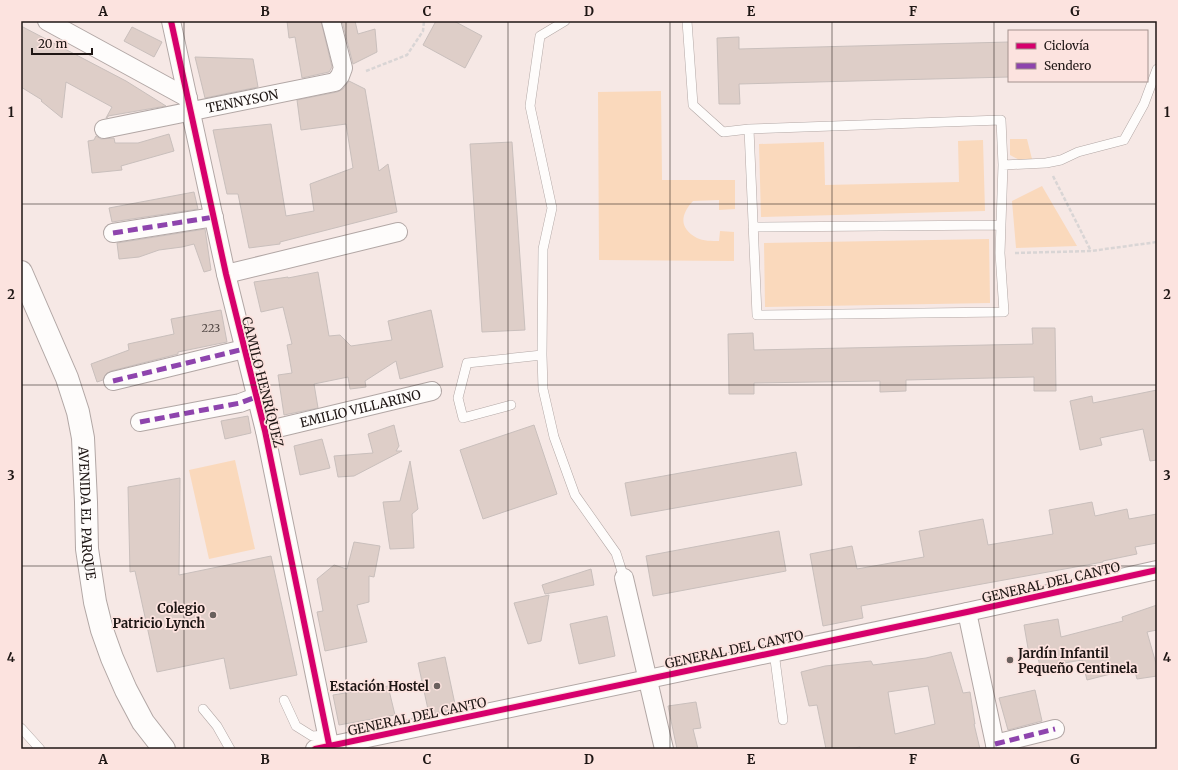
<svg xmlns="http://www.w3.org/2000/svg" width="1178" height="770" font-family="Merriweather,serif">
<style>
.green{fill:#fad9bc}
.building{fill:#decec8;stroke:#c9bfbc;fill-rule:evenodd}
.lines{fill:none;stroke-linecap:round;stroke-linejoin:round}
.lane-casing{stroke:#b2a7a5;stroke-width:10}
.street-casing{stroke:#b2a7a5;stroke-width:20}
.primary-casing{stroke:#b2a7a5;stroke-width:24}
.path{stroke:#d9d5d5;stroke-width:2.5;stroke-dasharray:4 2;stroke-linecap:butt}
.lane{stroke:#fefcfb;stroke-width:9}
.street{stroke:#fefcfb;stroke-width:18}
.primary{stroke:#fefcfb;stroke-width:22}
.quiet{stroke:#8e44ad;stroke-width:5;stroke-dasharray:10 5;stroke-linecap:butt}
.cycleway-casing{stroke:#fce3df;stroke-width:8}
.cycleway{stroke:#d6006c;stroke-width:6}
.grid{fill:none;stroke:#1e1614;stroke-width:1;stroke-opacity:0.55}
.poi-dot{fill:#6a605d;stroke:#fce3df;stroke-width:1.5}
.labels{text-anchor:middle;stroke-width:3.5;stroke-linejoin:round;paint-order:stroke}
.number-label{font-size:11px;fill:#514744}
.street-label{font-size:13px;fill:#1e1614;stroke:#fce3df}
.poi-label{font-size:13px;font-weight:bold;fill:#1e1614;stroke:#fce3df;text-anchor:end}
.neatline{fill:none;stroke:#1e1614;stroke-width:1.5}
.grid-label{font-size:13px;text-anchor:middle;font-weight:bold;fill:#1e1614}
</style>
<rect width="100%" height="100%" fill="#f6e8e5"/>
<path class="green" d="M661,91l1,89h73v29l-16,1v-10l-26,1c-12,13 -15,27 4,37 6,3 15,3 22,3l1,-10 14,1v29l-135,-1 -1,-168z
M1010,139h17l5,20 -9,3 -13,-7z
M983,140l2,71 -224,6 -2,-73 65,-2 1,43 134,-3 -1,-41z
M1042,186l35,60 -61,2 -4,-47z
M989,239l1,64 -225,4 -1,-64z
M235,460l20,89 -46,10 -20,-89z"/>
<path class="building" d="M287,21h34l11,46 -3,5 -27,6 -7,-41 -6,1z
M342,21h13l3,13 17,-5 2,23 -24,12z
M436,21h18l28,15 -17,32 -42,-23z
M21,26l105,55 40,25 -58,10v1l-2,1 6,-11 -46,-25 -4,36 -21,-17 1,-1 -21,-13z
M132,27l30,15 -8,15 -30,-16z
M739,37v12l270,-7v35l-270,7 1,20h-21l-2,-66z
M195,57l58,2 5,28 -53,11z
M349,81l16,8 14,82 9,-7 9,48 -117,30v2l-31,4 -11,-54h-11l-14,-64 58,-6 15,92 28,-5 -4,-27 43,-16 -7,-44 -45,6 -4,-30 40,-8 6,-3z
M169,134l5,17 -53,15 1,4 -30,3 -4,-32 6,-1 2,-4 5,3 13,-1 1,5h23z
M512,142l13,188 -43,2 -12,-188z
M194,192l4,17 -86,13 -3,-14z
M205,229l6,41 -7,2 -10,-28 -12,3 -23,3 -20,7 -20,2 -2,-16z
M318,272l11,64 11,-1 11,11 41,-6 -4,-19 43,-11 12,57 -43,12 -4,-18 -31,20 1,6 -16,2 -2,-12 -34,7 4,24 -34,7 -6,-40 14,-2 -5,-28 5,-1 -9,-37 -22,5 -7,-30 34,-5v1z
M221,310l6,32 -49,10v2l-67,17 -5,3 -3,6 -6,2 -6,-18 38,-14 -1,-6 46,-10 -3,-15z
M1032,328h23l1,63h-22v-14l-128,3v11l-26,1v-11l-126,2v11h-25l-1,-60 25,-1 1,17 279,-6z
M1157,390v70l-7,1 -7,-32 -43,9 2,7 -22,5 -10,-49 22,-5 1,7z
M248,416l3,17 -26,6 -4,-18z
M394,425l5,21 -3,5h6l-48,25 -16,1 -4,-21 39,-3 -5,-19z
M534,425l23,69 -74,25 -23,-69z
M322,439l8,29 -30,7 -6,-29z
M796,452l6,33 -171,31 -6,-33z
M410,461l8,48 -6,5 2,34 -24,1 -7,-47 17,-1z
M180,478l-1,97 92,-19 26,119 -67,14 -6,-31 -67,14 -22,-101 -5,1 -2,-85z
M1092,502l3,14 32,-7 2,10 28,-5v29l-22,4 2,7 -34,7v1l-242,44 2,12 -40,8 -13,-72 42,-8 5,23 67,-12 -5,-26 64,-12 5,26 65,-11 -4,-24z
M779,531l7,40 -133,25 -7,-40z
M354,542l26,4 -6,31 -5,-1v26l-12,3 10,37 -42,9 -8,-39 6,-1 -6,-32 17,-14 13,4z
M591,569l3,16 -49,9 -3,-9z
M549,595l-8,46 -13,3 -14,-41z
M1157,605v25l-10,2 10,35v9l-20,3 -3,-11 -47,12 -5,-20 -42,7 -3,-15 -8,2 -5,-29 34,-6 3,18 62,-16 -1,-4z
M607,616l8,40 -36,8 -9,-40z
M951,652l12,41 7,-1 5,32h-1l6,25h-120v-2l-11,2h-23l-9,-44 -8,1 -8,-34 24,-6 46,-5 2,4 53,-7zM928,686l7,38 -40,10 -7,-42z
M445,657l11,52 -27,5 -11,-51z
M388,686l7,29 -56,10 -6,-30z
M1035,690l7,31 -34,9 -9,-32z
M696,702l5,26 -8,1 5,20h-21l-9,-43z"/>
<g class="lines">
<defs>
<path id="lane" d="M565,21l-25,15 -10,70 22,102 -9,41 -1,106 1,34 11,48 21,58 41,58 8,25
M687,21l6,84 30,27 26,-3
M1001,120l2,45 -3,88 4,59 -247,3 -8,-186z
M1003,165l43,-2 15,-3 17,-8 46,-12 20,-36 13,-35
M753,227l248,-2
M511,405l-48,13 -5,-20 9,-35 75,-8
M774,652l9,68
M284,700l12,26 16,10 15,-1
M203,709l14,17 13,23
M21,728l19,21"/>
<g id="street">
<path d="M47,21l141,77"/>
<path d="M171,21l55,253 39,157 65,318"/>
<path id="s1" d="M104,129l231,-47 5,-6 3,-8 -12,-47"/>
<path d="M113,233l101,-16"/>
<path d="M226,274l172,-42"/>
<path d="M113,381l131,-32"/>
<path d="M140,422l100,-19 16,-6"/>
<path id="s2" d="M265,431l167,-40"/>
<path d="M624,578l40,171"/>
<path d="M967,612l29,137"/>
<path d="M995,744l60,-15"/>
<path d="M315,749l652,-137 190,-42"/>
</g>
<g id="primary">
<path id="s3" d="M21,272l46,106 11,34 5,26 3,64 1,47 8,53 7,28 10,28 14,32 17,32 21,27"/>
</g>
</defs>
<use href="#lane" class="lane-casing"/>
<use href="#street" class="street-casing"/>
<use href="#primary" class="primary-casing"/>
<path class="path" d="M366,71l41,-16 16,-24 1,-10
M1053,176l38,75
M1015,253l76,-2 66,-9"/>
<use href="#lane" class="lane"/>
<use href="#street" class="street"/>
<use href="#primary" class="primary"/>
<path class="quiet" d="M113,233l101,-16
M113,381l131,-32
M140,422l100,-19 16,-6
M995,744l60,-15"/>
<defs>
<path id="cycleway" d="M171,21l55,253 39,157 65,318
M315,749l652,-137 190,-42"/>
</defs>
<use href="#cycleway" class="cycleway-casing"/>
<use href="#cycleway" class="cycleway"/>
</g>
<path class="grid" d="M184,21v728M346,21v728M508,21v728M670,21v728M832,21v728M994,21v728M21,204h1136M21,385h1136M21,566h1136"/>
<g class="poi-dot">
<circle cx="213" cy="615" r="4"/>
<circle cx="1010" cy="660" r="4"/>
<circle cx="437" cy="686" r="4"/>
</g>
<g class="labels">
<g class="number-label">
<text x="211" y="332">223</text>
</g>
<g class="street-label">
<text dy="5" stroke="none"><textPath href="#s1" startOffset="141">TENNYSON</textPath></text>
<text transform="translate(263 382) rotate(76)" y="5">CAMILO HENRÍQUEZ</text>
<text dy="5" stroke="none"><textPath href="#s2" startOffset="98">EMILIO VILLARINO</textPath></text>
<text dy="5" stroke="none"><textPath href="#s3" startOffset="253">AVENIDA EL PARQUE</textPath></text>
<text transform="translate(1051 582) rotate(-13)" y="5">GENERAL DEL CANTO</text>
<text transform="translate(734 649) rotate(-12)" y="5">GENERAL DEL CANTO</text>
<text transform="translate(417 716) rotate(-12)" y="5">GENERAL DEL CANTO</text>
</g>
<g class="poi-label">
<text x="205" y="613">Colegio<tspan x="205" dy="15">Patricio Lynch</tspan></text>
<text x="1018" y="658" text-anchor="start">Jardín Infantil<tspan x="1018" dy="15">Pequeño Centinela</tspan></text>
<text x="429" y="691">Estación Hostel</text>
</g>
</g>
<rect width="1178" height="770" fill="none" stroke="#fce3df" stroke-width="44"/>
<rect x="1008" y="30" width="140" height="52" fill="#fce3df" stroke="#a3918e"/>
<rect x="1016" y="43" width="20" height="6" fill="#d6006c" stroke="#a3918e"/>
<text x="1044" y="50" font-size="12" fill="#1e1614">Ciclovía</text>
<rect x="1016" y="63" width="20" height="6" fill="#8e44ad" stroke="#a3918e"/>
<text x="1044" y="70" font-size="12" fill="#1e1614">Sendero</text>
<path d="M32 48v6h60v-6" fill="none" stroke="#1e1614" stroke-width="2"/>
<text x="38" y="48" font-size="12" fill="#1e1614" stroke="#fce3df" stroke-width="3" paint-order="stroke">20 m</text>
<rect x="22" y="22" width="1134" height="726" class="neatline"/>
<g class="grid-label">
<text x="103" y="16">A</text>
<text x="265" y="16">B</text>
<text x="427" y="16">C</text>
<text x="589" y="16">D</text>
<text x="751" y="16">E</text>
<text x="913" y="16">F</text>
<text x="1075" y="16">G</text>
<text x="11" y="117">1</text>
<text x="1167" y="117">1</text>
<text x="11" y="299">2</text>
<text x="1167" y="299">2</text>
<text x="11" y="480">3</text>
<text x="1167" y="480">3</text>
<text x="11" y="662">4</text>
<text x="1167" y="662">4</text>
<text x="103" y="764">A</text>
<text x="265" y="764">B</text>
<text x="427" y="764">C</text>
<text x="589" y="764">D</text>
<text x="751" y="764">E</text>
<text x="913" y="764">F</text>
<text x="1075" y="764">G</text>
</g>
</svg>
